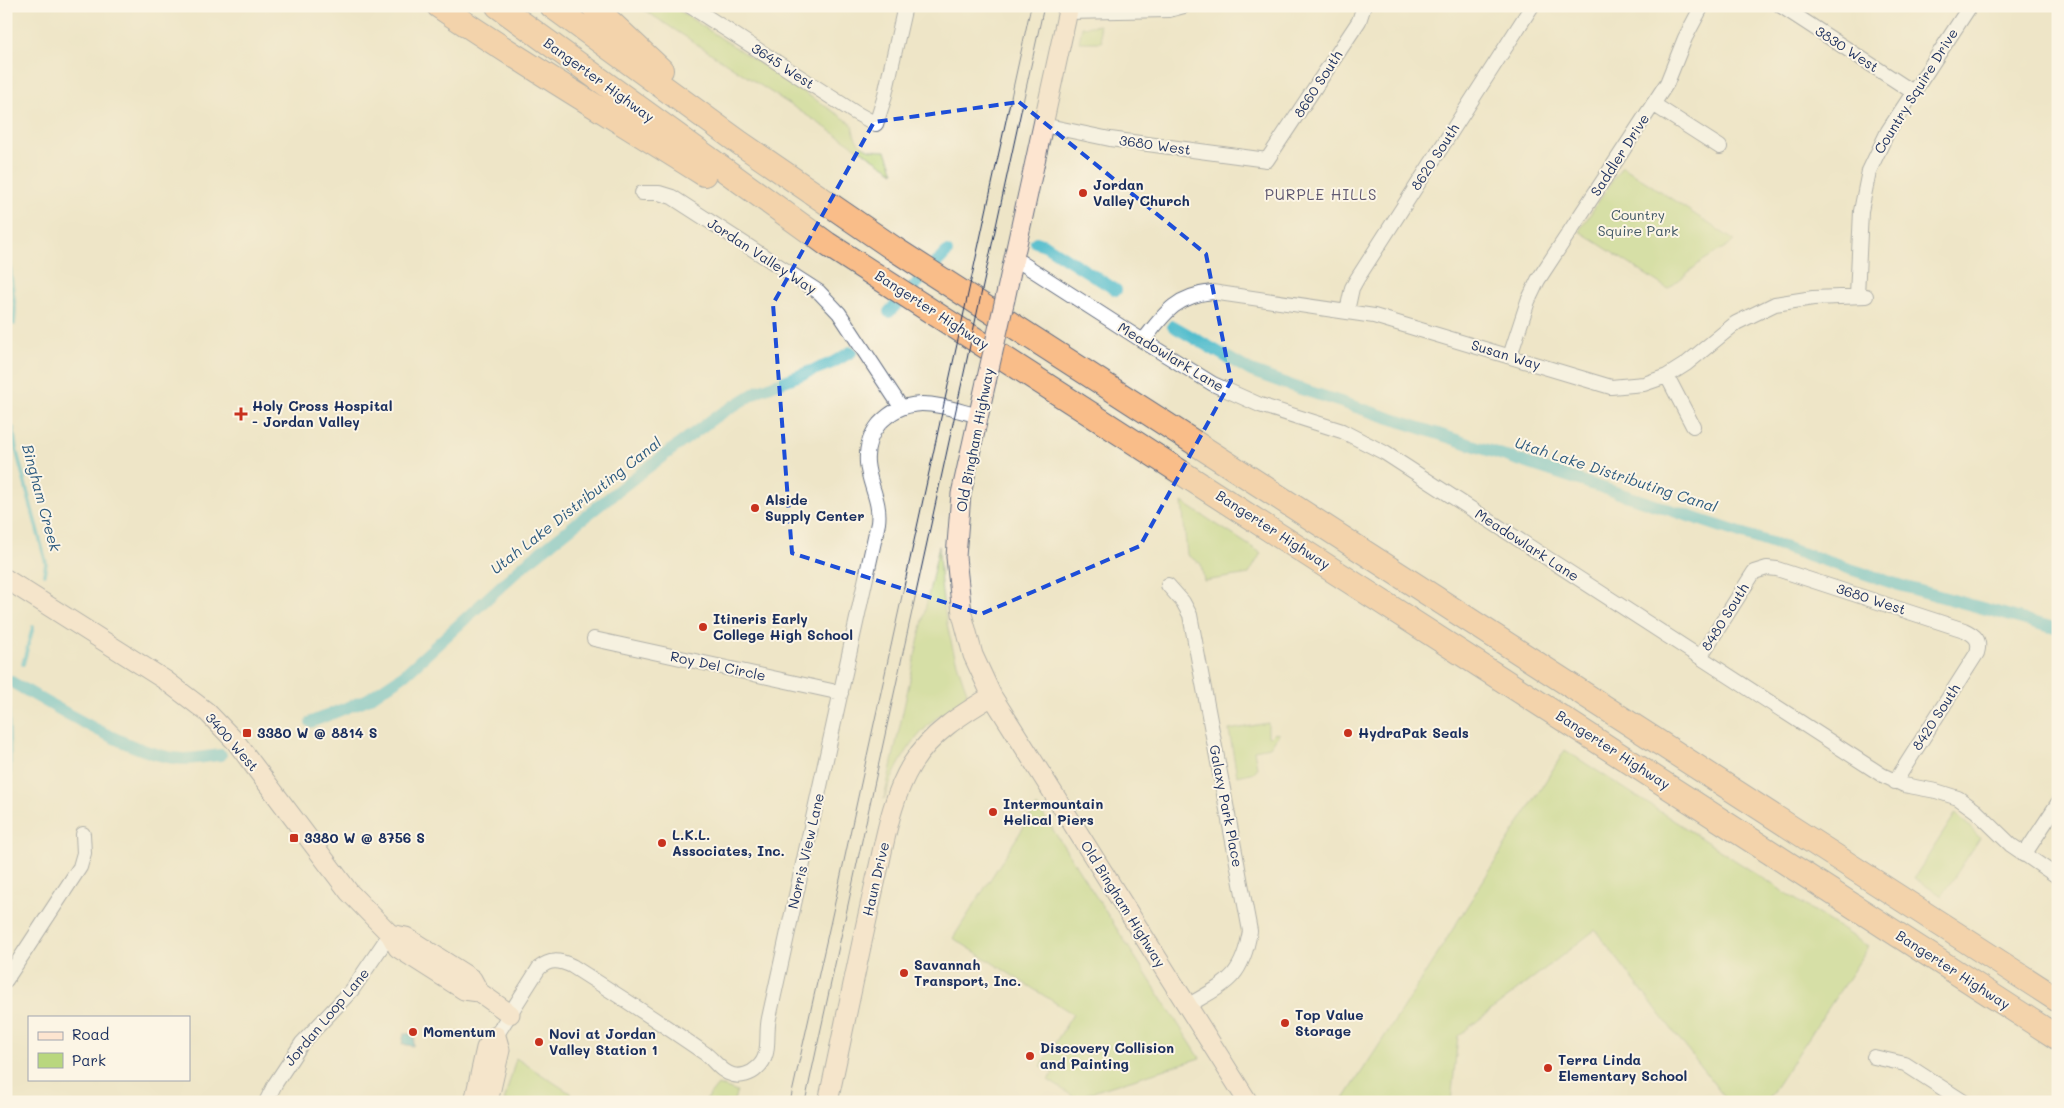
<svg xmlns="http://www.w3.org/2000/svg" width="2064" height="1108" font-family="Mali,sans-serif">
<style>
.green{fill:#b9d77e;stroke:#6a836e}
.water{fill:#52bdcd;stroke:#367696}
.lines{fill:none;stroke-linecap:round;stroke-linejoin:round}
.stream{stroke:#52bdcd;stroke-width:4}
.canal{stroke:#52bdcd;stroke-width:12}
.street-casing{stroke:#656f83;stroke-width:16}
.secondary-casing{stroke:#656f83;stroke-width:21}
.highway-casing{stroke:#656f83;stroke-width:26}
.street{stroke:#fff;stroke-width:14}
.secondary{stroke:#fde5d0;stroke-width:19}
.highway{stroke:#f9bd89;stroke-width:24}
.tram{stroke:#1b2f5e;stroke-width:1}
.secondary-bridge-casing{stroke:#656f83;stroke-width:21;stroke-linecap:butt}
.secondary-bridge{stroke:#fde5d0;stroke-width:19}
.marked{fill:none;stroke:#1d4ed8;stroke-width:4;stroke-dasharray:10 6;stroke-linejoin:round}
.poi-dot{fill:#c8321e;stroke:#fcf5e5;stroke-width:2}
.labels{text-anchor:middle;stroke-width:4;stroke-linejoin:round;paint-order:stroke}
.street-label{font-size:14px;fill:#1b2f5e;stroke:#fcf5e5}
.poi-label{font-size:14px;font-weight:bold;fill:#1b2f5e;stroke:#fcf5e5;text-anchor:start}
.park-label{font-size:14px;fill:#425966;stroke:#fcf5e5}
.neighbourhood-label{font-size:15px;letter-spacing:1px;fill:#615a72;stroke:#fcf5e5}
.water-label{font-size:15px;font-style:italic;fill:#2c5a7f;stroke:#fcf5e5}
</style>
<rect width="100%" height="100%" fill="#fcf5e5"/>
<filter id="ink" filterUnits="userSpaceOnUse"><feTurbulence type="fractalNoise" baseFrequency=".02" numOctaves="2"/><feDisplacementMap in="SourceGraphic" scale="10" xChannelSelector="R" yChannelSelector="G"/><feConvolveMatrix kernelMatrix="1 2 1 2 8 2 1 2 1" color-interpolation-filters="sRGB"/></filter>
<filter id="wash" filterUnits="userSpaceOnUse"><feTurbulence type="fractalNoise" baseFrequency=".0096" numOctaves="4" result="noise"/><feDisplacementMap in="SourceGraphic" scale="20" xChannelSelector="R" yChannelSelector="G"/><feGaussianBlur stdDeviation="1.12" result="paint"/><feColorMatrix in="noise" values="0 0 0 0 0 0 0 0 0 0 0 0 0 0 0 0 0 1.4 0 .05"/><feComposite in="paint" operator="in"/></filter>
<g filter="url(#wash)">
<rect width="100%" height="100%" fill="#eee5c7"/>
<path class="green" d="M638,6h34l179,117c3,5 2,10 5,16 6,11 19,12 30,12l8,21z
M1099,25l3,17h-23l3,-15z
M1622,166l113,75 -34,21 -33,27 -89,-58z
M1182,502l79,51 -12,21 -45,7 -3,-17 -14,-9z
M939,546c1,54 9,95 28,146 -4,11 -22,18 -32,27 -25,22 -40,48 -51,80z
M1268,723v13l2,1 4,-4 5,1 -9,13 -16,3 3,17 -2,5 -18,4 -8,-46z
M1565,750l304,197 -103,155h-38l-133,-172 -137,106 -7,66h-109l67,-103z
M1037,806l2,2 161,250 -114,36 1,4 -7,3 -32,-21 5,-7 -12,-7 32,-52 -120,-76z
M1956,813l24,25 -38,58 -28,-18z
M516,1058l54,35 3,9h-69z
M718,1085l19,7 -4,10h-29z"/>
<path class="water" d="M404,1033l11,2 -2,11 -11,-2z"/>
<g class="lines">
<path class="stream" d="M6,233l9,76 -1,15
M10,400l-1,-14 1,-21
M13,428l3,21 30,114 -2,11
M23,664l10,-37
M6,784l4,-13 -2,-70"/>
<path class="canal" d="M1036,242l9,3 71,45
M889,312l58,-60
M1173,326l78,45 41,15 607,199 159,44
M6,679c46,25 127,78 177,80 12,0 26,-3 38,-4
M311,722l57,-23 36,-24 121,-111 109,-86 80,-60 44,-27 74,-28 19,-11"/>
</g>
</g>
<g filter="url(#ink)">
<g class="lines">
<defs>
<path id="street" d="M690,6l164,106 22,12 8,-25 21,-93
M1781,6l132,86
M1068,12l101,-2 15,-4
M1653,104l67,43
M1043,125l67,14 157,21 92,-139 5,-15
M642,193h17l13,4 147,95 20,21 62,94
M1014,258l129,83 70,43 47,21 82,26 43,22 497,322 22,10 32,6 22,7 18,13 35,34 47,32
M1857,296l4,-85 8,-40 19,-40 82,-125
M1347,311l5,-23 5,-9 175,-273
M1143,341c21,-27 32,-45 69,-49l162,24 237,71 33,-3 23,-8 19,-12 50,-41 39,-19 38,-6 53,-2
M1510,356l18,-55 10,-21 129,-197 18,-45 17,-32
M1667,376l26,50
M1168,585l15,17 7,13 60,316c-8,48 -24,52 -63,75
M594,639l247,54
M1700,657l54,-85 13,-4 10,1 187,61c11,5 17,10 13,23l-82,129
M2024,855l34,-52
M6,980l74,-113 4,-14 -1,-19
M496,1036l43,-68c11,-9 20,-8 33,-2 44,28 88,56 131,86 10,6 17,20 30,23 8,2 18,-1 24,-7 15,-12 8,-33 12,-50l109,-495c3,-22 -9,-38 -11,-60 -1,-14 3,-28 12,-39 30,-33 63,-17 100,-8
M1874,1057l31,7 59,38
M266,1102l9,-18 27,-41 50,-53 38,-56"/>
<path id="secondary" d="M1005,299l64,-293
M986,382l-25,112 -5,63 6,57 11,41 19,41 256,406
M6,579l159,101 42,32 29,30 113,150 41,42 8,14 66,42 15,2
M390,934l16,3 66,42 7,13 31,22
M474,1102l12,-54 10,-12
M488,1102l12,-52 -4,-14
M828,1102c16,-74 31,-149 48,-223 9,-38 15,-81 36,-115 19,-31 50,-50 80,-68"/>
<path id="highway" d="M439,6c86,59 177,112 265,168
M498,6l329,238 1231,794
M552,6l188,137 153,105 1165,752
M593,6l68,64"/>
</defs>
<use href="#street" class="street-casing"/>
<use href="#secondary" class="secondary-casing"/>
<use href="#highway" class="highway-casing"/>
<use href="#street" class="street"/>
<use href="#secondary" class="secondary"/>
<use href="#highway" class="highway"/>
<path class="tram" d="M790,1102l40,-177 201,-919
M805,1102l239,-1096"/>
<defs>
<path id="secondary-bridge" d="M986,382l19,-83"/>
</defs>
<use href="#secondary-bridge" class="secondary-bridge-casing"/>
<use href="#secondary-bridge" class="secondary-bridge"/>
</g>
</g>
<path d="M0 0H2064V1108H0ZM1019,102l187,152 25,127 -91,165 -159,68 -189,-61 -19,-249 101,-182z" fill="#eee5c7" fill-opacity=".55" fill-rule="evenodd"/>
<path class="marked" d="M1019,102l187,152 25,127 -91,165 -159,68 -189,-61 -19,-249 101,-182z"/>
<g class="poi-dot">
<circle cx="1083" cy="193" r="5"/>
<path d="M238.5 406.5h5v5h5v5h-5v5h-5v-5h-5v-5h5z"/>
<circle cx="755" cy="508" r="5"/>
<circle cx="703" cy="627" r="5"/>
<rect x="242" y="728" width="10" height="10" rx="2.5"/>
<circle cx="1348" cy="733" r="5"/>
<circle cx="993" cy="812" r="5"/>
<rect x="289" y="833" width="10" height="10" rx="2.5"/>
<circle cx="662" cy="843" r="5"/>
<circle cx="904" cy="973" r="5"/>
<circle cx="1285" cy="1023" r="5"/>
<circle cx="413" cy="1032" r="5"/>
<circle cx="539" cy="1042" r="5"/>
<circle cx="1030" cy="1056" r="5"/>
<circle cx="1548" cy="1068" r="5"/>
</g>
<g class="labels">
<g class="street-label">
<text transform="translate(1847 49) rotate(33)" y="5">3830 West</text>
<text transform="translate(783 66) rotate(33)" y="5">3645 West</text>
<text transform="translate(599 80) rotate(36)" y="5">Bangerter Highway</text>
<text transform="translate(1318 84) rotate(-57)" y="5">8660 South</text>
<text transform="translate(1916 91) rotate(-58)" y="5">Country Squire Drive</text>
<text transform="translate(1155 145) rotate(8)" y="5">3680 West</text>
<text transform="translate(1620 155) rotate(-57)" y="5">Saddler Drive</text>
<text transform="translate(1435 157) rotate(-57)" y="5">8620 South</text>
<text transform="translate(762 256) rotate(33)" y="5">Jordan Valley Way</text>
<text transform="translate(932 310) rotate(33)" y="5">Bangerter Highway</text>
<text transform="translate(1506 355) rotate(17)" y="5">Susan Way</text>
<text transform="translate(1171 357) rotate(31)" y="5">Meadowlark Lane</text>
<text transform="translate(975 440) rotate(-79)" y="5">Old Bingham Highway</text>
<text transform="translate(1273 530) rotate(33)" y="5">Bangerter Highway</text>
<text transform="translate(1527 545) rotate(33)" y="5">Meadowlark Lane</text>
<text transform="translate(1871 599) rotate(18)" y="5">3680 West</text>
<text transform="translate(1725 617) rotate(-58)" y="5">8480 South</text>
<text transform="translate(718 666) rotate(12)" y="5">Roy Del Circle</text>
<text transform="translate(1936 717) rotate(-57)" y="5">8420 South</text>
<text transform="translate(232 742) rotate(49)" y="5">3400 West</text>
<text transform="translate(1613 750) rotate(33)" y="5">Bangerter Highway</text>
<text transform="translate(1226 806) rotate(79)" y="5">Galaxy Park Place</text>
<text transform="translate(806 851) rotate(-77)" y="5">Norris View Lane</text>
<text transform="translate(876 879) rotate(-77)" y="5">Haun Drive</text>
<text transform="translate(1123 904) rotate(58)" y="5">Old Bingham Highway</text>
<text transform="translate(1953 970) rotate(33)" y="5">Bangerter Highway</text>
<text transform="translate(327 1017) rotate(-50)" y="5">Jordan Loop Lane</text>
</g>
<g class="poi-label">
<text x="1093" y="190">Jordan<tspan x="1093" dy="16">Valley Church</tspan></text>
<text x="252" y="411">Holy Cross Hospital<tspan x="252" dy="16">- Jordan Valley</tspan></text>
<text x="765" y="505">Alside<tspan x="765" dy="16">Supply Center</tspan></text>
<text x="713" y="624">Itineris Early<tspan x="713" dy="16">College High School</tspan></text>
<text x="257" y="738">3380 W @ 8814 S</text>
<text x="1358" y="738">HydraPak Seals</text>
<text x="1003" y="809">Intermountain<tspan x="1003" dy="16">Helical Piers</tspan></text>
<text x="672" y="840">L.K.L.<tspan x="672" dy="16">Associates, Inc.</tspan></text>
<text x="304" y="843">3380 W @ 8756 S</text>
<text x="914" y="970">Savannah<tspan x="914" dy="16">Transport, Inc.</tspan></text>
<text x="1295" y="1020">Top Value<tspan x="1295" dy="16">Storage</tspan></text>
<text x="423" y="1037">Momentum</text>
<text x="549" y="1039">Novi at Jordan<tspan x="549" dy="16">Valley Station 1</tspan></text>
<text x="1040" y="1053">Discovery Collision<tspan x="1040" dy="16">and Painting</tspan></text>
<text x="1558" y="1065">Terra Linda<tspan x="1558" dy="16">Elementary School</tspan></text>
</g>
<g class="park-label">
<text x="1638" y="220">Country<tspan x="1638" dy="16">Squire Park</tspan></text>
</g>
<g class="neighbourhood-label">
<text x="1321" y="200">PURPLE HILLS</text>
</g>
<g class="water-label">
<text transform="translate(1616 475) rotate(18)" y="5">Utah Lake Distributing Canal</text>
<text transform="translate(41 498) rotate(75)" y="5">Bingham Creek</text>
<text transform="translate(576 506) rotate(-38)" y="5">Utah Lake Distributing Canal</text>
</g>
</g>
<rect width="2064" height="1108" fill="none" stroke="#fcf5e5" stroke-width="25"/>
<rect x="28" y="1016" width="162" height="65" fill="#fcf5e5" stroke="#a2a6af"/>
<rect x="38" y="1032" width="25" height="8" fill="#fde5d0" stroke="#a2a6af"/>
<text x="72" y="1040" font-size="15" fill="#1b2f5e">Road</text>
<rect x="38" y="1053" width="25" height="15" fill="#b9d77e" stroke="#a2a6af"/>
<text x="72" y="1066" font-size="15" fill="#1b2f5e">Park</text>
</svg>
